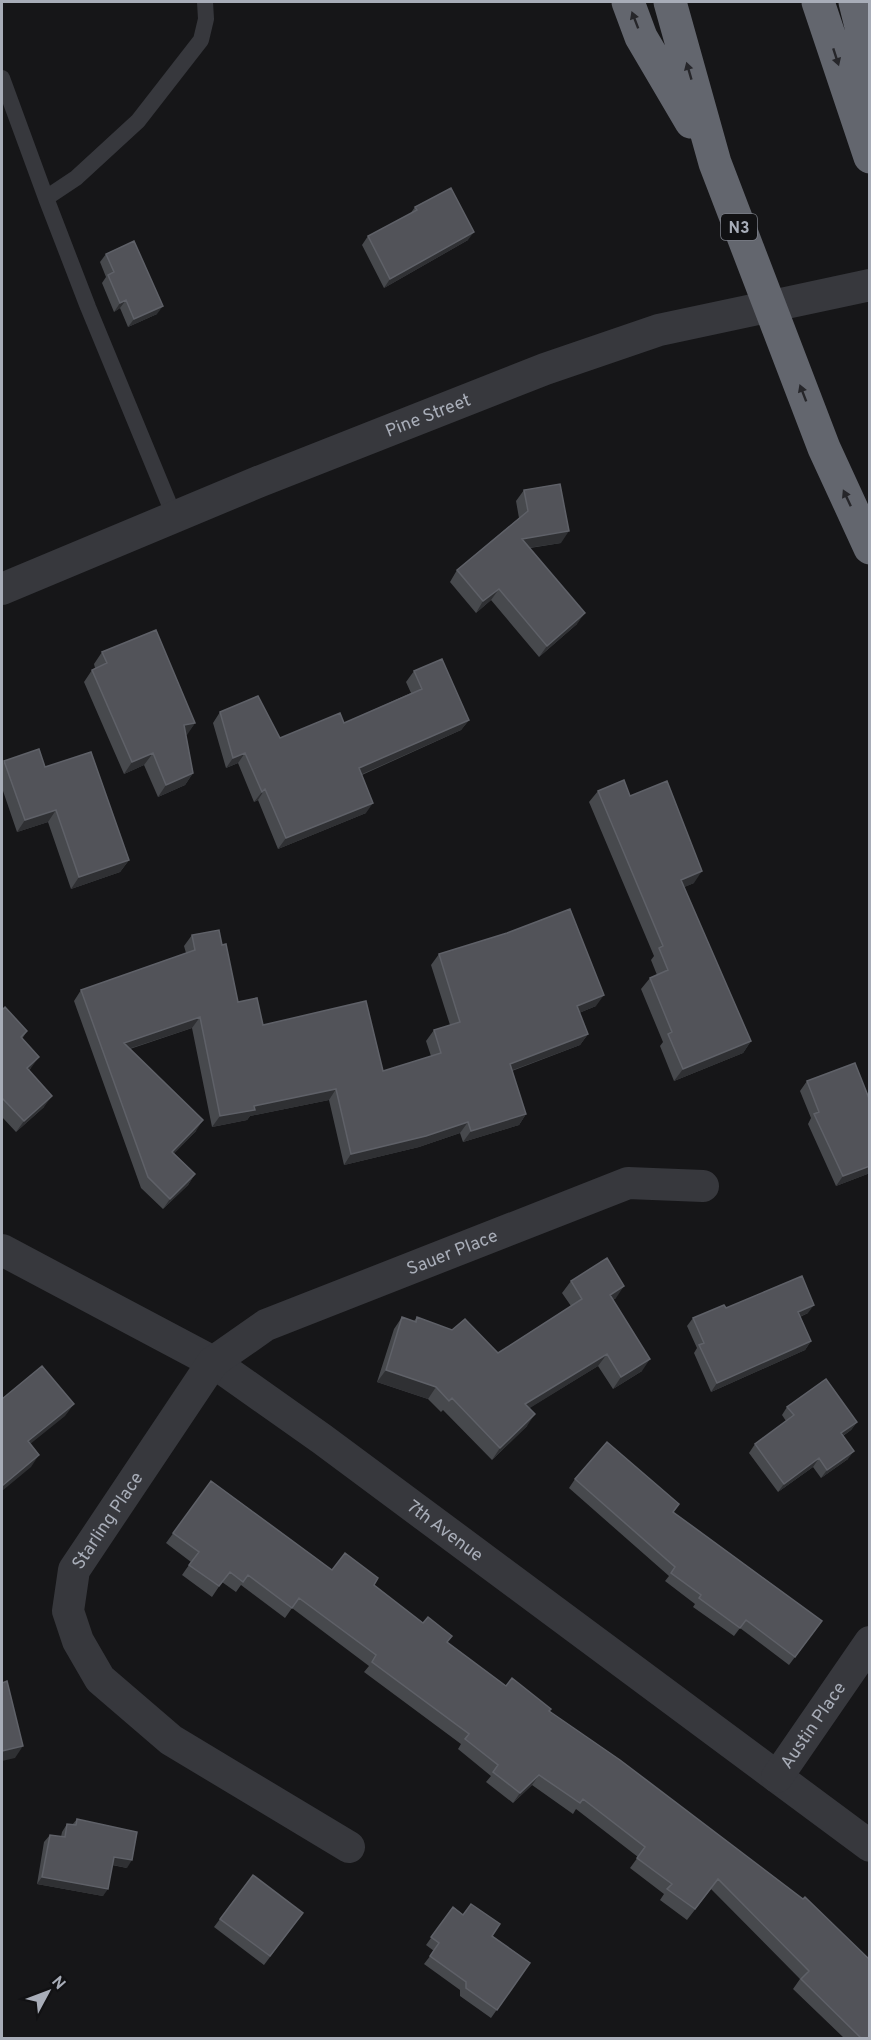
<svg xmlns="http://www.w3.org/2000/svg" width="871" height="2040" font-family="Overpass,sans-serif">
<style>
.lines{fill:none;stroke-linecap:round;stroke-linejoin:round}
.lane{stroke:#37383d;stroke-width:16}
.street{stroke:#37383d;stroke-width:32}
.highway{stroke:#63666e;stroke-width:33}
.wall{fill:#47494d}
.shaded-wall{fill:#2f3033}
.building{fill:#525359;stroke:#5f6168;stroke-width:1.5}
.oneway{fill:#26262a}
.labels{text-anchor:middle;stroke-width:4.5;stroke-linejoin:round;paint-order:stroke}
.shield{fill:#111113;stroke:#7b7e86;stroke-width:1.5}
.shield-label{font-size:16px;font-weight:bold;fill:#a8adb8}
.street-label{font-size:18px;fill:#a8adb8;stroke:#111113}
</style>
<rect width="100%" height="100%" fill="#161618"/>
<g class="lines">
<path class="lane" d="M2,78l44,120
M175,518l-87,-211 -42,-109 30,-20 62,-57 63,-81 5,-21 -1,-17"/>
<g class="street">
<path id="s1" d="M2,589l256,-107 287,-113 114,-39 211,-45"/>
<path id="s2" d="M2,1250l211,112 109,77 548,407"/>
<path id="s3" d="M777,1777l93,-135"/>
<path id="s4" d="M349,1847l-178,-107 -71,-61 -22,-38 -10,-30 6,-41 139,-208 53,-37 362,-142 75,3"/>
</g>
<path class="highway" d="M628,2l13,35 50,85
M670,2l45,161 109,285 46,100
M818,2l52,155
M855,2l13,53 -10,62"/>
</g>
<path class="wall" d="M415,207l53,33 -84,48 -22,-43 6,-9 42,-22z
M106,254l51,60 -29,13 -8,-19 -6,4 -12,-29 4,-6 -6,-15z
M524,490l37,53 -31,5 47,76 -38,33 -48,-57 -15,13 -26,-31 7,-12 62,-52 -3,-17z
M102,652l93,71 -9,12 7,38 -8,12 -27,12 -14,-32 -20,9 -40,-92 8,-12 3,-2 -1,-4z
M414,671l55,49 -8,10 -99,45 4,38 -88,36 -20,-49 -4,2 -16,-39 -12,5 -13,-45 7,-11 60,26 64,-15 67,-30 -5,-11z
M4,761l41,6 84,93 -9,12 -49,17 -23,-67 -31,10 -15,-44v-23z
M598,791l32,5 64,87 -10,4 67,154 -8,12 -69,28 -14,-35 3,-4 -22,-53 9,-11 7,-3 -6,-15 3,-4 -65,-154z
M192,935l30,10 16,57 25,23 120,46 48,-15 -5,-15 8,-11 16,-5 -19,-60 8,-11 157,52 -17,7 9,21 -8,11 -68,26 14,43 -7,11 -56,17 -3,-9 -41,14 -75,18 -15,-65 -79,16 -3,4 -35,7 -20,-99 -62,21 66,82 -22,22 21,21 -7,11 -25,24 -22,-21 -67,-187 7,-11 105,-37 -2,-7z
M2,1009l25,22 -5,8 9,29 -2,2 15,37 -28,25 -14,-15z
M807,1081l63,20v72l-34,13 -28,-62 3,-6 -11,-27z
M571,1281l45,17 -3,2 29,71 -29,18 -15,-23 -69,42 -2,18 -35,34 -49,-50 -2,2 -13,-13 -51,-17 17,-53 8,-12 12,4 3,-4 81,36 73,-47 -9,-13z
M726,1308l82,5 -8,4 11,24 -6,9 -94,42 -17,-39 3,-5 -10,-22 6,-8z
M787,1407l70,15 -6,8 -8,6 5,23 -27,19 -8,-11 -35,25 -29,-39 6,-9 31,-23 -4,-6z
M575,1479l104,25 -6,8 149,109 -33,44 -49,-37 -6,8 -41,-29 2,-3 -30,-23 4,-5 -100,-88z
M211,1481l121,89 42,15 73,58 59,43 43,25 71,49 250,278h-26l-51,-49 7,-10 -89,-90 -24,31 -27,-20 4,-6 -34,-26 8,-11 -62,-48 -3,5 -41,-29 -19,18 -27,-21 5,-6 -33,-27 3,-5 -97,-72 5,-6 -77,-58 -7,10 -44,-33 -5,7 -14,-10 -10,15 -30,-22 9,-13 -25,-19z
M77,1819l50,49 -15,-3 -9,31 -66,-12 7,-42 6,-7 11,2 1,-5 5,-8 5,1z
M253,1875l50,38 -39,52 -50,-38z
M453,1907l77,56 -39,55 -31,-22v-6l-36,-26 10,-13 -8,-6z"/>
<path class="shaded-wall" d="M474,232l-6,8 -84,48 6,-9z
M126,300l-6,8 -6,4 6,-9z
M163,306l-6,8 -29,13 6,-8z
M569,531l-8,12 -47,7 8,-11z
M499,589l-8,11 -15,13 7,-12z
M585,613l-8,11 -38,33 8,-11z
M469,720l-8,10 -110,49 8,-11z
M195,723l-8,12 -11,2 8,-12z
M153,753l-9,12 -20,9 8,-12z
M245,753l-7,10 -12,5 7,-10z
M193,773l-8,12 -27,12 8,-12z
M265,789l-7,11 -4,2 8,-10z
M373,803l-7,10 -88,36 8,-11z
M56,810l-8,12 -31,10 8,-12z
M129,860l-9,12 -49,17 8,-12z
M702,871l-8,12 -21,9 8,-12z
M604,995l-8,11 -27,11 8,-11z
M200,1017l-8,11 -76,25 8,-10z
M588,1034l-8,11 -78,29 8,-10z
M751,1041l-8,12 -69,28 9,-12z
M39,1057l-8,11 -12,11 8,-11z
M336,1089l-7,11 -79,16 -3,4 -35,7 8,-11 34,-10z
M52,1096l-8,11 -28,25 8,-11z
M526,1114l-7,11 -56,17 8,-11z
M203,1120l-7,11 -31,32 7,-11z
M468,1122l-8,11 -41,14 -75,18 7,-11z
M870,1166v7l-34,13 7,-10z
M195,1174l-7,11 -25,24 7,-10z
M624,1286l-8,12 -15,9 9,-12z
M814,1305l-6,8 -16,7 6,-8z
M811,1341l-6,9 -94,42 6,-9z
M607,1354l-9,12 -81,50 8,-12z
M650,1359l-8,12 -29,18 8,-12z
M386,1370l50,17 -8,12 -51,-17z
M74,1404l-9,12 -46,37 9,-12z
M535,1414l-8,12 -35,34 8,-12z
M857,1422l-6,8 -16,11 6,-8z
M854,1451l-6,8 -27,19 6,-8z
M39,1455l-8,12 -29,24v-5z
M819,1458l-6,9 -35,25 6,-8z
M23,1746l-8,12 -13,3v-10z
M539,1775l-7,10 -19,18 7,-10z
M114,1857l18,3 -5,8 -18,-4z
M42,1877l66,12 -5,7 -66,-12z"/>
<path class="building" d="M451,188l23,44 -84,47 -22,-43 49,-26 -2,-3z
M134,241l29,65 -29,13 -8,-19 -6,3 -12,-28 6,-3 -8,-18z
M560,484l9,47 -47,8 63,74 -38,33 -48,-57 -16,12 -26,-31 71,-59 -4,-21z
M156,630l39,93 -11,2 9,48 -27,12 -13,-32 -21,9 -40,-92 15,-7 -5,-11z
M442,659l27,61 -110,48 14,35 -87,35 -21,-49 -3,3 -17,-39 -12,5 -13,-46 38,-16 22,42 60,-25 4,10 78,-34 -8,-18z
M39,749l6,18 46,-15 38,108 -50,17 -23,-67 -31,10 -21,-59z
M624,780l6,16 37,-15 35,90 -21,9 70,161 -68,28 -15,-35 4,-2 -22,-54 18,-8 -9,-22 4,-2 -65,-155z
M570,909l34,86 -27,11 11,28 -78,30 16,50 -55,17 -3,-9 -42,14 -75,18 -15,-65 -82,17 1,4 -35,6 -20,-99 -76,26 79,77 -31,32 23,22 -25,25 -22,-22 -67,-187 114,-40 -3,-15 27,-5 3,15 4,-1 12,58 19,-4 6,27 103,-24 17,70 58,-18 -7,-23 26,-8 -21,-68 68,-21z
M5,1007l22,24 -6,6 18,20 -12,11 25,28 -28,25 -22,-23v-89v1z
M855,1063l15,38v65l-27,10 -29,-62 5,-2 -12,-31z
M607,1258l17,28 -14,9 40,64 -29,18 -14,-23 -82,50 10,10 -35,34 -48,-50 -3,3 -13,-14 -50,-17 16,-53 14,5 1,-5 35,13 13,-11 33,34 84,-54 -11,-18z
M802,1276l12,29 -16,7 13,29 -94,42 -18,-38 5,-2 -11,-25 31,-13 2,3z
M42,1366l32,38 -46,37 11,14 -37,31v-87z
M826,1379l31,43 -16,11 13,18 -27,19 -8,-12 -35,26 -29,-40 39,-29 -7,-8z
M607,1442l72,62 -6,8 149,109 -27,36 -49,-37 -6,8 -41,-30 2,-3 -30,-22 4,-6 -100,-88z
M211,1481l121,89 13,-17 33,25 -4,7 49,38 5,-6 24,19 -5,6 59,44 6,-8 39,31 -2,2 71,49 183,139 2,-2 65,63v78h-9l-60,-59 8,-8 -91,-92 -23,30 -28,-20 5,-5 -35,-26 8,-11 -62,-48 -3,4 -41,-28 -19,18 -27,-21 5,-7 -33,-26 4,-5 -97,-72 4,-7 -77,-57 -7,10 -44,-33 -5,7 -13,-10 -11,14 -30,-21 10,-13 -26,-19z
M7,1681l16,65 -21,5v-68z
M77,1819l60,13 -5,28 -18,-3 -6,32 -66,-12 8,-42 15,2 2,-13 9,1z
M253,1875l50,38 -33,43 -50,-37z
M471,1904l29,20 -8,12 38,27 -33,47 -31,-22v-6l-36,-26 9,-13 -8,-6 22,-30 10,8z"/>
<defs><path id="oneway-solid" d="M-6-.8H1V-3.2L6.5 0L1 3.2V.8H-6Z" transform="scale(1.5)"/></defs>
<g class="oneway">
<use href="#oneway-solid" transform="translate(635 20) rotate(-111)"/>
<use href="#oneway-solid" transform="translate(836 57) rotate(72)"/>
<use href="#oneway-solid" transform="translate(689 71) rotate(-106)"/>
<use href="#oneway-solid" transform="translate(803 393) rotate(-111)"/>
<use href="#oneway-solid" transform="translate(847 498) rotate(-115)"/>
</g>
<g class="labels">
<rect class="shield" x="721" y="214" width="36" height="26" rx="4.5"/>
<g class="shield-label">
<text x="739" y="233">N3</text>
</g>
<g class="street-label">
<text dy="6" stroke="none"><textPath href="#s1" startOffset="460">Pine Street</textPath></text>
<text dy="6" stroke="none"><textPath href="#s4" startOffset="933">Sauer Place</textPath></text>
<text dy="6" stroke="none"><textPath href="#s4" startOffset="478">Starling Place</textPath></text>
<text dy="6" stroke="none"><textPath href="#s2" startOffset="526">7th Avenue</textPath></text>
<text dy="6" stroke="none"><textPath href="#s3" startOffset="63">Austin Place</textPath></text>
</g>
</g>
<rect width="871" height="2040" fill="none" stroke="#a8adb8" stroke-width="6"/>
<g transform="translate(48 1992) rotate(49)" stroke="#111113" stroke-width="4.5" paint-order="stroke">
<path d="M0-4.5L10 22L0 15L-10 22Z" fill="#a8adb8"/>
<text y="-9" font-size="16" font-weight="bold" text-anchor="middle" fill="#a8adb8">N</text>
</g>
</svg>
